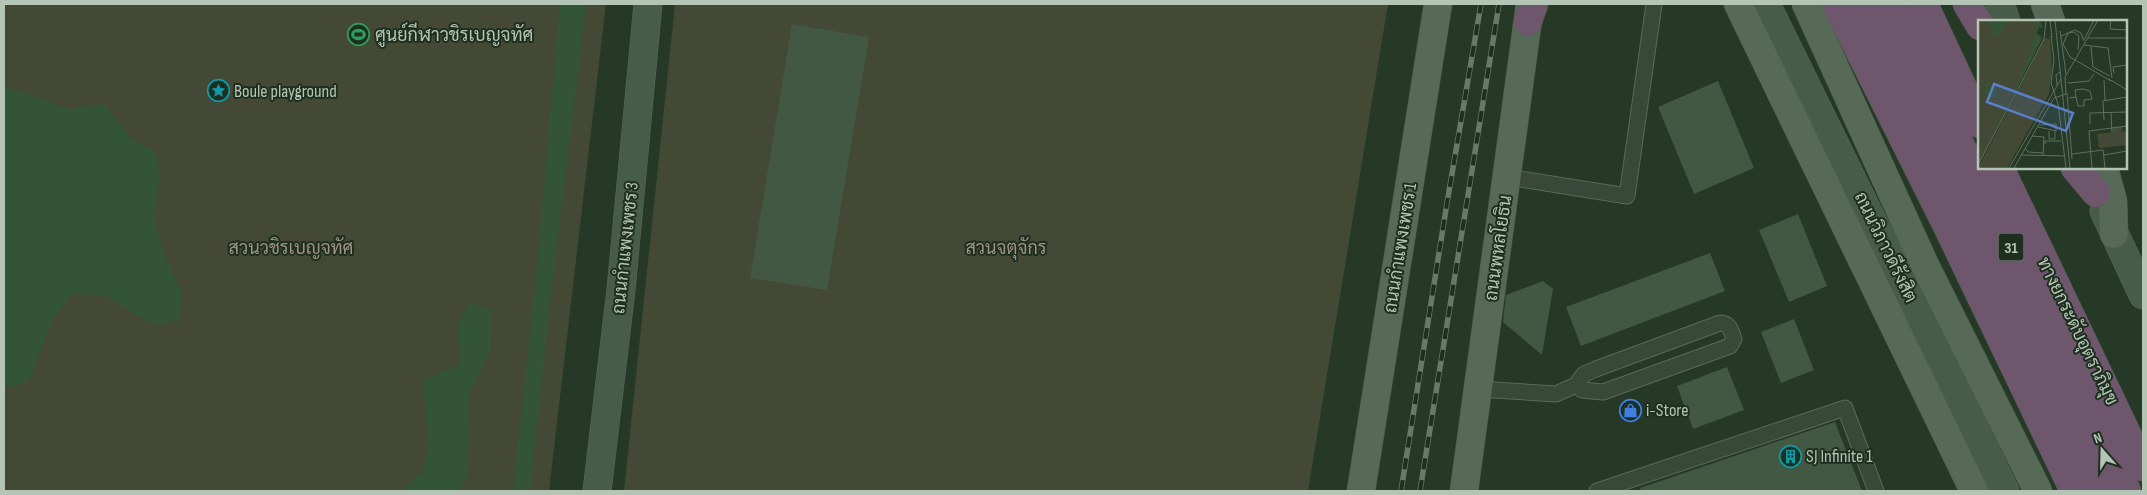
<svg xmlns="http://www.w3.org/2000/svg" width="2147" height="495" font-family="'Sofia Sans Condensed',Sarabun,sans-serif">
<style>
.green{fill:#434935}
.water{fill:#345535}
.building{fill:#425842}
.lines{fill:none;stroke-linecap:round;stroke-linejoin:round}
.lane-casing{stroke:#596a5a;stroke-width:17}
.secondary-casing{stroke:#596a5a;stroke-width:29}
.primary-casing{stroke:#455545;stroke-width:29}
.highway-casing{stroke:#445445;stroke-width:29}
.lane{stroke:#394939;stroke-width:15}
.secondary{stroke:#475c49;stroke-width:28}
.primary{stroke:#576957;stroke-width:28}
.highway{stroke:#6e576d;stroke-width:28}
.rail-casing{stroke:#667a67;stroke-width:5.5}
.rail{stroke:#1e2e1f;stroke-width:4;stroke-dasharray:11;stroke-linecap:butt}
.labels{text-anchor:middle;stroke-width:4;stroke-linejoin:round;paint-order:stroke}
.shield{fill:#1e2e1f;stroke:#879888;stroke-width:1}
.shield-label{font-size:16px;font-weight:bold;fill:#b4c5b5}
.poi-label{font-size:18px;fill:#b4c5b5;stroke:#1e2e1f;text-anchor:start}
.street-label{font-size:18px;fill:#b4c5b5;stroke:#1e2e1f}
.park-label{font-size:18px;fill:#9e937c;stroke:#1e2e1f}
.inset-road{fill:none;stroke:#5e715f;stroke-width:1}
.view{fill:#597eca;fill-opacity:0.15;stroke:#597eca;stroke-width:2.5}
.inset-edge{fill:none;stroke:#b4c5b5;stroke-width:2.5}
</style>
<rect width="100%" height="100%" fill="#253926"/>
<path class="green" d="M4,4h602l-57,487h-545z
M675,4h713l-80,487h-684z"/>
<path class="water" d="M560,4h26l-36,298 -20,189h-17l22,-204z
M4,86l66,23 34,-5 28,35 24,13 4,26 -7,38 11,39 19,39 -6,28 -28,1 -45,-28 -32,-1 -18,23 -26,65 -20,5 -4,-2z
M470,303l21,6 -1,43 -21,40 -1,83 -9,16h-60l23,-18 6,-28 -5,-66 37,-14 -3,-40z"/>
<path class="building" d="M792,24l77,13 -42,253 -77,-12z
M1718,81l36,87 -60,26 -36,-87z
M1798,214l29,72 -38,16 -30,-72z
M1710,253l15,38 -144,55 -15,-39z
M1543,281l10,8 -11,66 -39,-33 3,-27z
M1794,319l20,51 -33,13 -20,-51z
M1727,367l17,43 -51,19 -16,-43z
M1835,422l27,69h-221l-1,-3z"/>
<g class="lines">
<defs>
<path id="lane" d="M1507,177l120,19 27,-192
M1479,389l77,5 20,-9 8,-11 12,-5 124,-46c10,0 11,8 14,16l-4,7 -127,46 -21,-2 -6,-5
M1597,491l248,-83 31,83"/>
<path id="secondary" d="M1766,4l239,487
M2000,4l6,17
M2104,211l39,84
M597,491l24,-201 27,-286"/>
<path id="primary" d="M1738,4l236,487
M1806,4l119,261 113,226
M2045,4l6,17
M2104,168l9,33 1,33
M1361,491l77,-487
M1464,491l66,-487"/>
<path id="highway" d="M1836,4l110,220 128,267
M1866,4l235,487
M1893,4l234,487
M1924,4l56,120
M1967,4l13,22
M1528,21l6,-17
M2000,168l143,299
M2075,168l21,25"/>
</defs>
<use href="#lane" class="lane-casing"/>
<use href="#secondary" class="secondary-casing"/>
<use href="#primary" class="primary-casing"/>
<use href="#highway" class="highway-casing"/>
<use href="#lane" class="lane"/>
<use href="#secondary" class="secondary"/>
<use href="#primary" class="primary"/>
<use href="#highway" class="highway"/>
<defs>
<path id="rail" d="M1401,491l46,-288 34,-199
M1420,491l79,-487"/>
</defs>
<use href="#rail" class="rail-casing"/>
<use href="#rail" class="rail"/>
</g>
<defs>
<symbol id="stadium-ring" viewBox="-11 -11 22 22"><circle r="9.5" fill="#1e2e1f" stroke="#2e9e5b" stroke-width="1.5"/><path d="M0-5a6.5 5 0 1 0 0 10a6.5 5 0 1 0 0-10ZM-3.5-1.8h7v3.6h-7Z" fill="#2e9e5b"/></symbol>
<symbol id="sight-ring" viewBox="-11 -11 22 22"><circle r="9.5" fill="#1e2e1f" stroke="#0f9aa8" stroke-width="1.5"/><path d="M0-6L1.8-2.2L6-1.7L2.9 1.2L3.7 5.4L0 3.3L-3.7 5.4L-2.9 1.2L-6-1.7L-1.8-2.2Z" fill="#0f9aa8"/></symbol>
<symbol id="shop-ring" viewBox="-11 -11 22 22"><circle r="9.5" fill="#1e2e1f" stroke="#3f7fe0" stroke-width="1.5"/><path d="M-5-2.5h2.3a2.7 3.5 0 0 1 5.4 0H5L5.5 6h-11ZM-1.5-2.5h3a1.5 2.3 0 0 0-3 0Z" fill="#3f7fe0"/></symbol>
<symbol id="building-ring" viewBox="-11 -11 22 22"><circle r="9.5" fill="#1e2e1f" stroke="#0f9aa8" stroke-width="1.5"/><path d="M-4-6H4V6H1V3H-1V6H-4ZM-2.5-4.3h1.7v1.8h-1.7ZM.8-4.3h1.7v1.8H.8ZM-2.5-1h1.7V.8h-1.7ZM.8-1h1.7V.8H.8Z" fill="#0f9aa8"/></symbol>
</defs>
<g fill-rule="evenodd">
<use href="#stadium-ring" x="346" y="22" width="25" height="25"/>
<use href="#sight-ring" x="206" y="78" width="25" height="25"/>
<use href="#shop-ring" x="1618" y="398" width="25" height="25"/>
<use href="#building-ring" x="1778" y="444" width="25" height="25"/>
</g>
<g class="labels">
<rect class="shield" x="1998.5" y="233.5" width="25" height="27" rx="4"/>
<g class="shield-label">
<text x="2011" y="253">31</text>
</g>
<g class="poi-label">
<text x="375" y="41">ศูนย์กีฬาวชิรเบญจทัศ</text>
<text x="234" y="97">Boule playground</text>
<text x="1646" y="416">i-Store</text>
<text x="1806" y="462">SJ Infinite 1</text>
</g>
<g class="street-label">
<text transform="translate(1886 247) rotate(64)" y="6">ถนนวิภาวดีรังสิต</text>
<text transform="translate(625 248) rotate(-84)" y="6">ถนนกำแพงเพชร 3</text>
<text transform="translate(1400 248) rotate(-81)" y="6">ถนนกำแพงเพชร 1</text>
<text transform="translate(1498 248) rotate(-82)" y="6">ถนนพหลโยธิน</text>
<text transform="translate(2078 331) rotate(64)" y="6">ทางยกระดับอุตราภิมุข</text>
</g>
<g class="park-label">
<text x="291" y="254">สวนวชิรเบญจทัศ</text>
<text x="1006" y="254">สวนจตุจักร</text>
</g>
</g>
<g transform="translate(1978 20)">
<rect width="149" height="149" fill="#253926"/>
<path d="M0,0h62l3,8 -4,-1 -3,7 6,5 -64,126zM67,18l5,1 2,28 -3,27 -42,74h-29zM144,107v4l5,1v13l-28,3 -2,-14 16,-2v-4z" fill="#434935"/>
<path d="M11,0h20l-11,17 -6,-4zM60,0l4,8 -3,-1 -3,7 5,2 -6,16 -36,71 -21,24 20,-24 11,-21 20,-46zM9,61l9,8v9h-7l-4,-5z" fill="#345535"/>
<path class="inset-road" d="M72,0l2,18M77,0l15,148M133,0l-1,9 17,1M82,11l6,43M73,16l3,24 -3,23 7,21 8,64M83,16l14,-6 6,3 3,8M110,18h39M106,20l10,-20M106,25l24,3M113,27l2,20 17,9M130,28l4,30M100,30l1,-14 -5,-4 -6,1 -5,11 7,13 41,24M136,53l-1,-6 14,-2M131,59l18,11M126,60l1,20M90,63l21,-2 5,-7M79,65l-1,-10 4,-3M89,73l5,66M91,78l7,-1 -1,-7 8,-1 7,2 2,8 -8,1v6h-6l-2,-9M133,93l1,19M126,100l-1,-19 24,-4M112,104v-11l37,-1M62,105l16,-1v6M60,107l19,4M71,111v8h6v-8M54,116l12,1 -1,19M67,124v-3h16M47,128l3,4 15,1M94,134l31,-4 2,18M43,135l44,1M126,135l23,-4M0,145l66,-126 2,-19M31,148l52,-89M36,148l40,-70 12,-4 -1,-17 33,-57M114,148l-3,-37 38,-5"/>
<path class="view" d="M16,64l79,29 -7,18 -79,-29z"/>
<rect width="149" height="149" class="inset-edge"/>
</g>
<rect width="2147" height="495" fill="none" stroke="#b4c5b5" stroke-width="10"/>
<g transform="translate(2102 450) rotate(340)" stroke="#1e2e1f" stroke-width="4" paint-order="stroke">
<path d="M0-4L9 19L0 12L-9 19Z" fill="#b4c5b5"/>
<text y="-8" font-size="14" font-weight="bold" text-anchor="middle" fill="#b4c5b5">N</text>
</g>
</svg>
